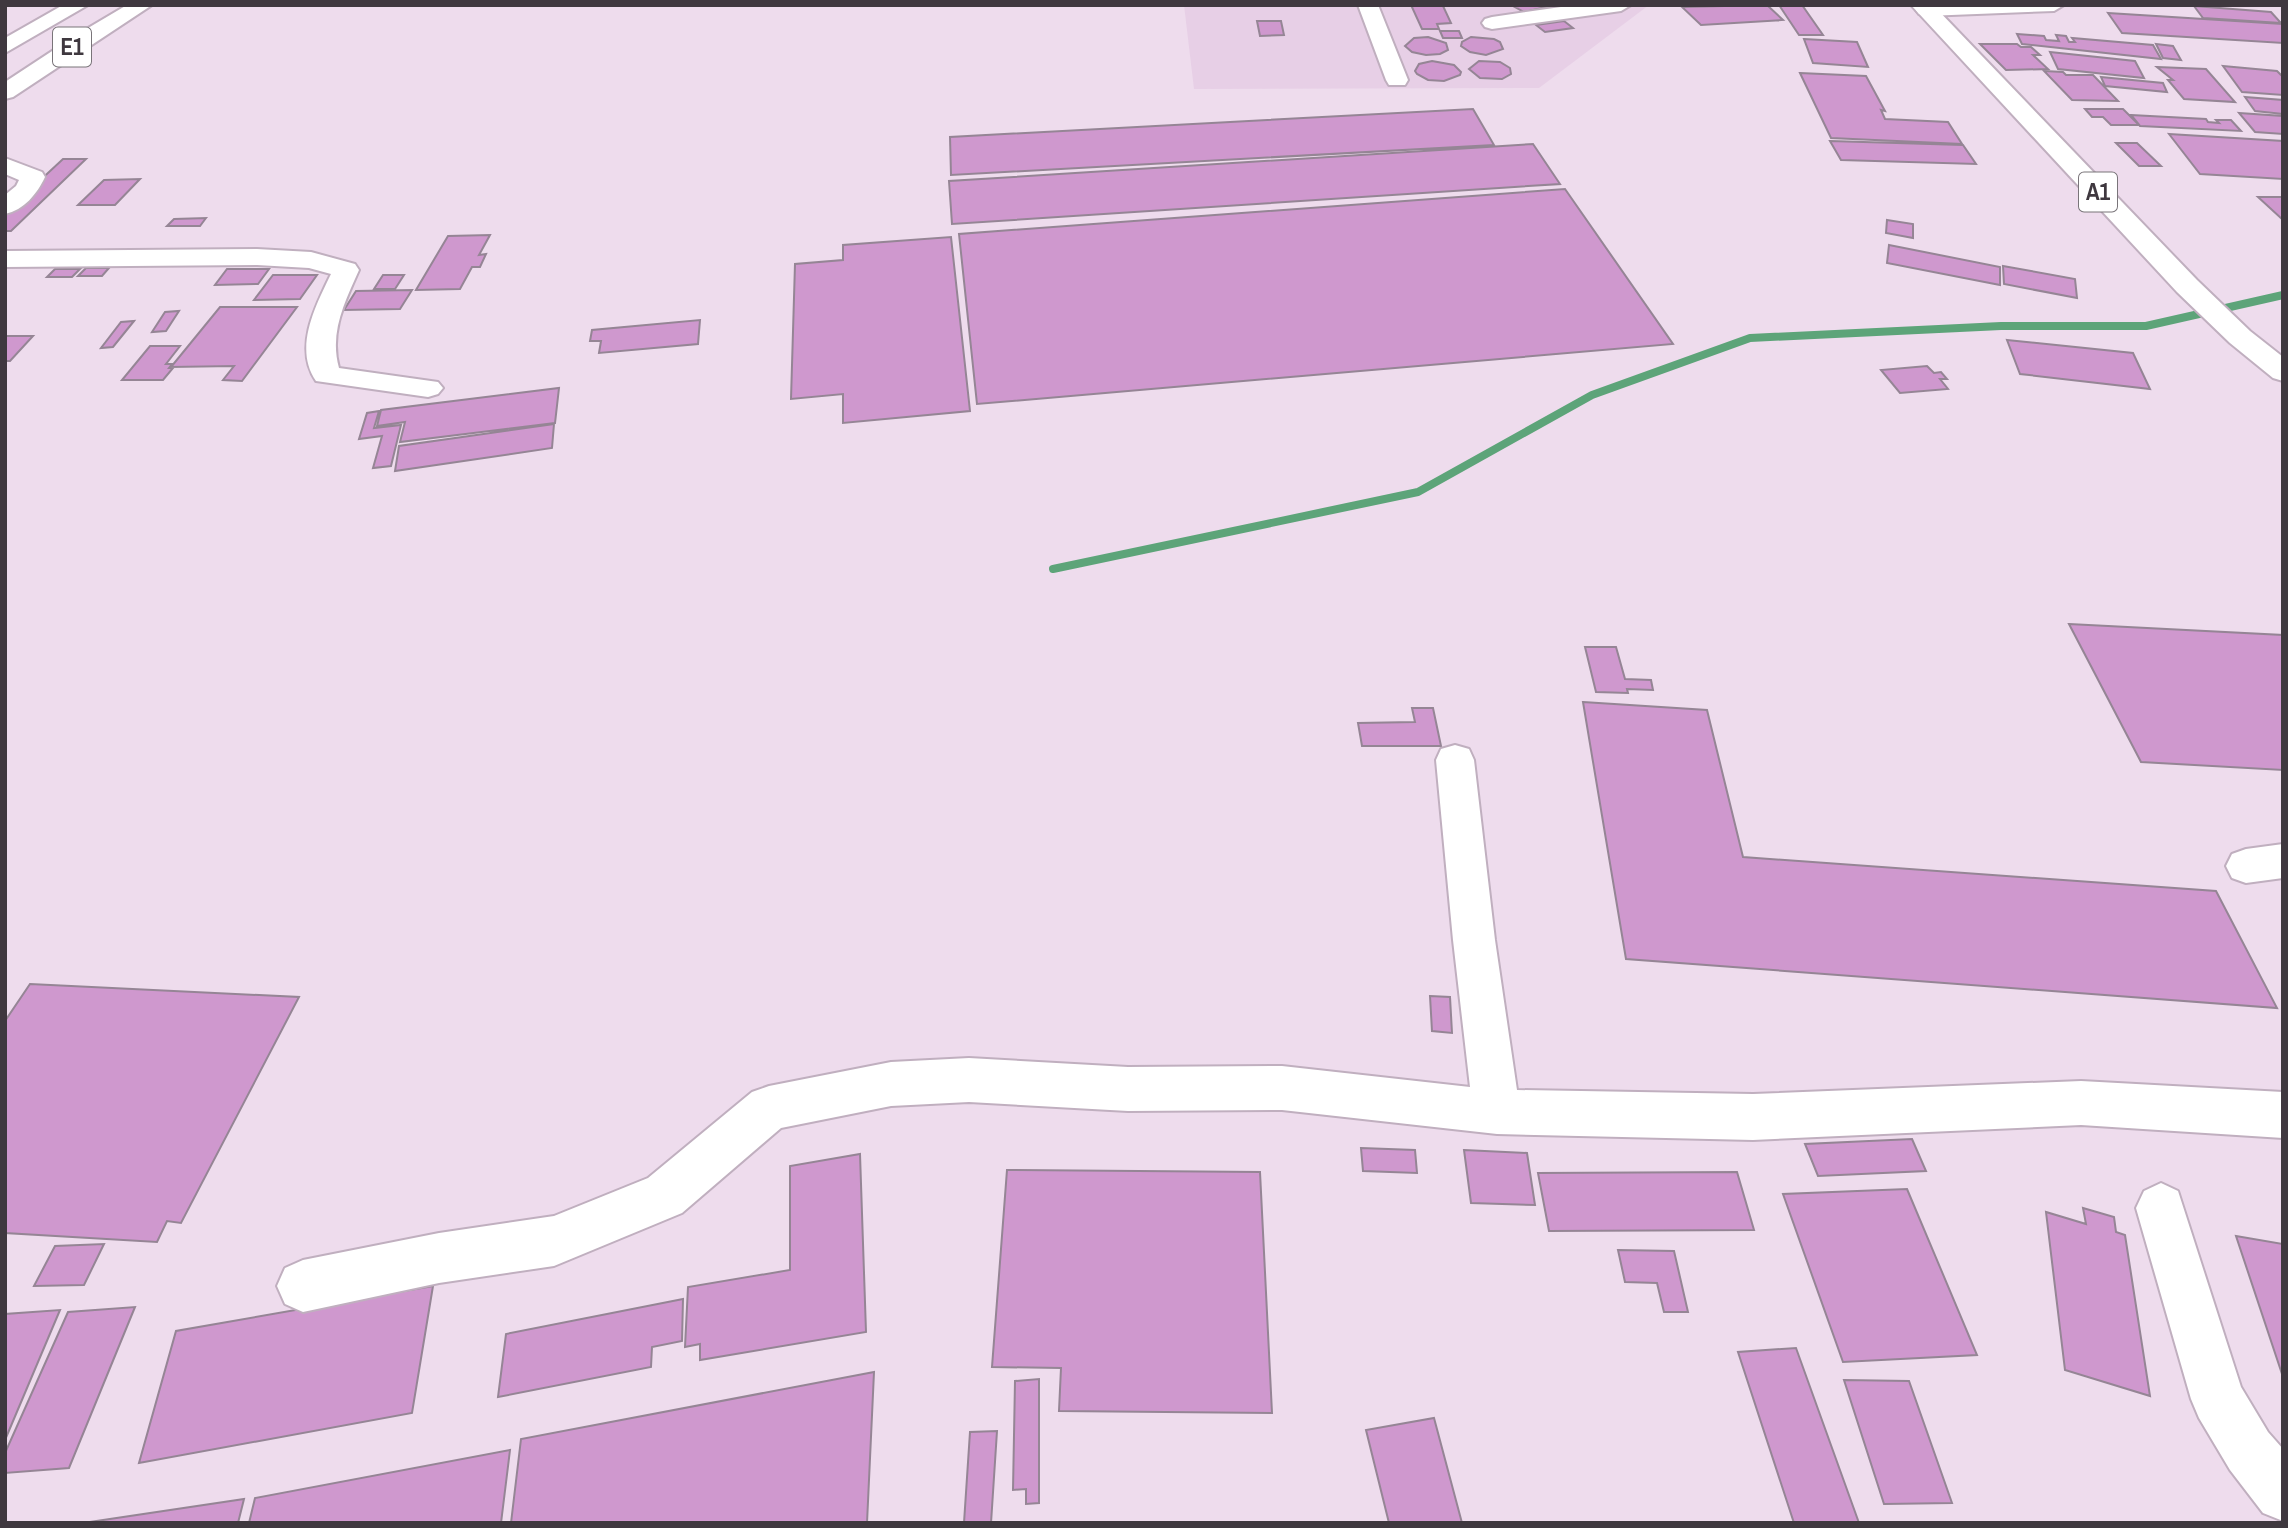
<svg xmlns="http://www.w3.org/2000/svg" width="2288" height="1528" font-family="'Archivo Narrow',sans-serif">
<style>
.built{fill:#e7cfe6}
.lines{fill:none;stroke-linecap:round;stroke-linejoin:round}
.stream{stroke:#5da479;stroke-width:8}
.building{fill:#cf98ce;stroke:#958595;stroke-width:2}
.minor-casing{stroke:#c0afbf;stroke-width:4}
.highway-casing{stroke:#c0afbf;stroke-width:4}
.minor{fill:#fff;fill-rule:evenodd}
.highway{fill:#fff;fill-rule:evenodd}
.labels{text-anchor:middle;stroke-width:7;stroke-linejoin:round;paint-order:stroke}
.shield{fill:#fff;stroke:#797479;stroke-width:2}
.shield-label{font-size:23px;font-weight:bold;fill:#3f383f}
</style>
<rect width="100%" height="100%" fill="#eedced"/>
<path class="built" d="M1184,5h465l-110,83 -345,1z"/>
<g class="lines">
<path class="stream" d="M1053,569l365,-77 174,-97 158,-57 251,-12h145l137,-31"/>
</g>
<path class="building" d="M1411,5h45l1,1h-14l8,17 -14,1 2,5h-17z
M1523,5h32l-31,7 -9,-5z
M1767,5l16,15 -82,5 -19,-18z
M1779,5h23l21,30h-24z
M2194,6l77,6 10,11 -78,-5z
M2108,13l175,11v19l-161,-10z
M1257,21h24l3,14 -24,1z
M1564,21l9,7 -28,4 -9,-7z
M1440,31h19l3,7h-19z
M2017,34l27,2 2,4 13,1 -3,-6 10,1 3,6h6l-3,-4 81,7 8,14 -139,-15z
M1428,37l18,6 2,7 -8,4 -14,1 -14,-3 -7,-6 9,-8z
M1471,37l23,2 6,3 3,7 -17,6 -16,-3 -9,-6 1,-4z
M1804,39l53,3 11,25 -55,-4z
M1980,44h37l4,3h10l9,8h-7l15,14 -42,1z
M2156,44l17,2 8,14 -18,-2z
M2050,52l85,9 9,17 -86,-9z
M1432,61l22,4 7,7 -1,3 -16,6 -16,-1 -11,-6 -2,-3 4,-7z
M1479,61l21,1 10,6 1,6 -9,5 -22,-1 -11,-9z
M2223,66l54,5 6,6v18l-41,-3z
M2157,67l49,2 29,33 -51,-3 -16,-19h5z
M2044,71l19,1 3,3h27l25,26 -46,-1z
M1800,73l66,3 19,35 -4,-1 4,9 63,3 14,22 -131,-6z
M2101,77l62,6 4,9 -62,-6z
M2245,97l38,3v14l-28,-3z
M1473,109l21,36 -543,30 -1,-38z
M2085,109h38l16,16h-28l-8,-8h-11z
M2239,113l44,3v18l-28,-2z
M2131,115l75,4 2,3 11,1 -3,-3h15l10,11 -101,-5z
M2169,134l114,7v38l-83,-5z
M1830,141l133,4 13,19 -135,-4z
M2116,143h21l24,23h-22z
M1533,144l27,40 -608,40 -3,-43z
M63,159h23l-75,72h-6v-18z
M140,179l-25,26h-37l26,-25z
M1565,189l108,155 -696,60 -18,-170z
M2258,197h25v23z
M206,218l-6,8h-33l7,-7z
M1887,220l26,4v14l-27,-5z
M490,235l-11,20 7,-1 -6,13h-8l-12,22 -44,1 32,-54z
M951,237l19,174 -127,12v-29l-52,5 4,-135 48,-4v-15z
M1889,245l111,22v18l-113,-22z
M2003,266l72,13 2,19 -73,-14z
M86,268h23l-7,8h-24z
M55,269h25l-8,8h-25z
M227,269h42l-11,15 -43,1z
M273,275h44l-17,24 -46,1z
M383,275h21l-9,14h-21z
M412,290l-12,19 -56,1 12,-19z
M220,307h77l-55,74 -19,-1 11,-14 -63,1z
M179,311l-13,20 -14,1 13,-20z
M700,320l-2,24 -99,9 2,-12h-11l2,-11z
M134,321l-21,26 -12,1 20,-26z
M5,336h28l-23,25h-5z
M2007,340l126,13 17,36 -130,-15z
M150,346h30l-14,18h6l-3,4h4l-10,12h-41z
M1927,366l7,7 7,-1 6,7h-7l8,10 -48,4 -19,-23z
M559,388l-4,35 -155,19 5,-20 -28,4 4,-16z
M379,411l-5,17 27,-3 -10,41 -18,2 9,-32 -23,3 8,-26z
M554,424l-2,24 -157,23 4,-25z
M2069,624l214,11v135l-142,-8z
M1585,647h31l9,32 26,1 2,10 -26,-1 1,4 -32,-1z
M1583,702l124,8 36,147 473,34 61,117 -651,-49z
M1412,708h21l8,38h-79l-4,-23 57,-1z
M30,984l269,13 -118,226 -14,-2 -10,21 -152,-9v-212z
M1430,996l20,1 2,36 -20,-2z
M1912,1139l14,32 -108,5 -13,-32z
M1361,1148l54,2 2,23 -54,-2z
M1464,1150l63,3 8,52 -64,-2z
M860,1154l6,178 -166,28v-16l-15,3 3,-60 102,-17v-104z
M1007,1170l253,2 12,241 -213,-2 2,-43 -69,-1z
M1737,1172l17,58 -205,1 -11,-58z
M1907,1189l70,166 -134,7 -60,-168z
M2083,1208l31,9 2,15 9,3 25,161 -85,-26 -19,-158 40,12z
M2236,1236l47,8v133z
M104,1244l-20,41 -50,1 21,-40z
M1618,1250l56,1 14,61h-24l-7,-29 -32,-1z
M433,1286l-21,127 -273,50 37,-132z
M683,1299l-1,42 -30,6 -1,20 -153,30 8,-63z
M135,1307l-66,161 -64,5v-20l63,-141z
M60,1310l-55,130v-126z
M1796,1348l63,175h-65l-56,-171z
M874,1372l-7,151h-356l10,-84z
M1039,1379v124l-13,1v-15l-13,1 2,-109z
M1844,1380l65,1 43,122 -68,1z
M1434,1418l28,105h-73l-23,-93z
M997,1431l-6,92h-27l6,-91z
M510,1450l-9,73h-252l6,-25z
M244,1499l-6,24h-155z"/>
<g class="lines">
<defs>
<path id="minor" d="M1358,5h20l30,75 -3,5h-16l-3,-5z
M1575,5h56l-10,6 -129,18 -7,-2 -3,-4 3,-4 7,-2z
M1921,5h143l-10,6 -128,5 -7,-2 -3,-4z
M5,158l37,14 3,5c-8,17 -21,33 -40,37v-19l11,-9 3,-6 -14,-6z
M257,249l54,3 44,12 4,6c-14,32 -30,62 -20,98l99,14 5,6 -5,6 -10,3 -112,-16c-23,-33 0,-76 15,-107l-22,-6 -52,-3 -252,2v-16z
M1455,745l14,4 5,11 21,180 22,150 236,4 328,-13 202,11v46l-202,-13 -328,15 -256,-6 -215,-24 -154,1 -159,-9 -78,4 -110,22 -99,85 -128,53 -115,17 -136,29 -18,-8 -8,-18 8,-18 18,-8 136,-27 115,-17 94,-38 104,-86 17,-6 122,-24 78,-4 159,9 154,-1 188,21 -17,-147 -17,-180 5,-11z
M2283,844v34l-37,5 -14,-5 -6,-12 6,-12 14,-5z
M2161,1183l17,8 63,196 27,45 15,17v72l-20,-8 -33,-43 -31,-52 -8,-19 -55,-191 8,-17z"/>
<path id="highway" d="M63,5h25l-83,48v-15z
M127,5h25l-139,92 -8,2v-17l73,-48z
M1911,5h22l264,275 53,51 33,26v24l-10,-3 -43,-35 -53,-51z"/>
</defs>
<use href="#minor" class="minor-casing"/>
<use href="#highway" class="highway-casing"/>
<use href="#minor" class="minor"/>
<use href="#highway" class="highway"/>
</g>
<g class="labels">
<g class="shield">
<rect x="53" y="27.5" width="38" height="39" rx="5"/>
<rect x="2079" y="172.5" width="38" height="39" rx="5"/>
</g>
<g class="shield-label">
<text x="72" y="55">E1</text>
<text x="2098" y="200">A1</text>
</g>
</g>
<rect width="2288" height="1528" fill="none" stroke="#3f383f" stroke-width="14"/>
</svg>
